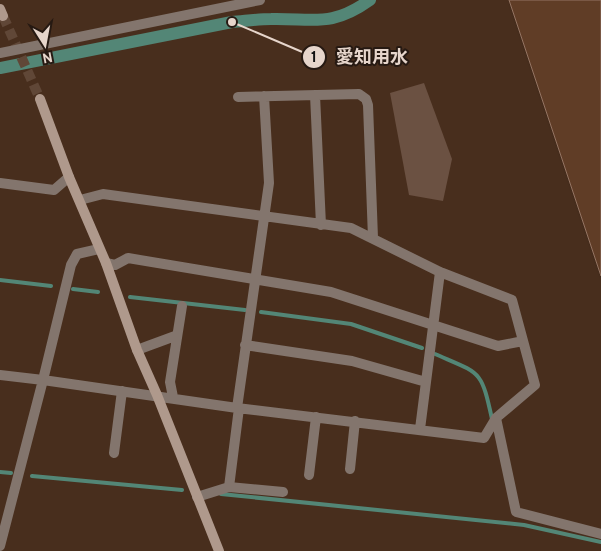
<svg xmlns="http://www.w3.org/2000/svg" width="601" height="551" font-family="Overpass,'Noto Sans JP',sans-serif">
<style>
.green{fill:#6b5142}
.lines{fill:none;stroke-linecap:round;stroke-linejoin:round}
.stream{stroke:#538676;stroke-width:4}
.canal{stroke:#538676;stroke-width:12}
.building{fill:#603d27;stroke:#937462;filter:url(#shadow)}
.secondary-tunnel{stroke:#604737;stroke-width:10;stroke-dasharray:10 5;stroke-linecap:butt}
.street{stroke:#83756d;stroke-width:10}
.secondary{stroke:#af998c;stroke-width:10}
.leader{fill:none;stroke:#e6d5cb;stroke-width:2}
.callout-dot{fill:#e6d5cb;stroke:#261912;stroke-width:2}
.mark-label{font-size:15px;text-anchor:middle;font-weight:bold;fill:#111}
.callout-label{font-size:18px;text-anchor:middle;font-weight:bold;fill:#e6d5cb;stroke:#261912;stroke-width:4;stroke-linejoin:round;paint-order:stroke}
</style>
<defs>
<filter id="shadow"><feDropShadow dx="4" dy="2.5" stdDeviation="2.5" flood-color="#0009"/></filter>
</defs>
<rect width="100%" height="100%" fill="#482e1d"/>
<path class="green" d="M424,83l28,76 -9,42 -34,-6 -19,-102z"/>
<g class="lines">
<path class="stream" d="M0,280l51,6
M73,289l25,3
M130,297l115,13
M261,312l90,12 71,24
M435,354c46,20 46,15 57,65
M0,472l11,1
M32,476l150,14
M221,494l303,31 77,17"/>
<path class="canal" d="M0,68l232,-46c13,-1 26,-3 39,-3 43,-1 60,9 99,-19"/>
</g>
<path class="building" d="M509,0h92v276z"/>
<g class="lines">
<path class="secondary-tunnel" d="M3,16l37,83"/>
<path class="street" d="M0,53l260,-53
M315,95l6,130
M238,97l121,-3 7,5 2,6 5,133
M0,183l54,7 15,-13
M80,200l23,-6 248,34 89,44 72,28 23,85 -39,33 -12,20 -247,-30 -194,-28 28,-115 6,-11 22,-5
M106,263l9,2 13,-7 203,34 167,54 25,-5
M245,345l107,16 74,21
M137,350l38,-14
M0,375l43,5 -43,166
M173,397l-3,-15 12,-76
M237,408l32,-225 -5,-87
M496,418l20,94 85,22
M420,429l20,-157
M114,453l8,-62
M350,469l5,-48
M309,475l7,-58
M229,487l10,-79
M197,497l32,-10 54,5"/>
<path class="secondary" d="M0,9l3,7
M40,99l29,78 37,86 31,87 20,45 62,156"/>
</g>
<path class="leader" d="M232 22L314 57"/>
<g class="callout-dot">
<circle cx="232" cy="22" r="5"/>
<circle cx="314" cy="57" r="12"/>
</g>
<g class="mark-label">
<text x="314" y="62">1</text>
</g>
<g class="callout-label">
<text x="372" y="63">愛知用水</text>
</g>
<g transform="translate(45 45) rotate(169)" stroke="#261912" stroke-width="4" paint-order="stroke">
<path d="M0-4L9 19L0 12L-9 19Z" fill="#e6d5cb"/>
<text y="-8" font-size="14" font-weight="bold" text-anchor="middle" fill="#e6d5cb">N</text>
</g>
</svg>
